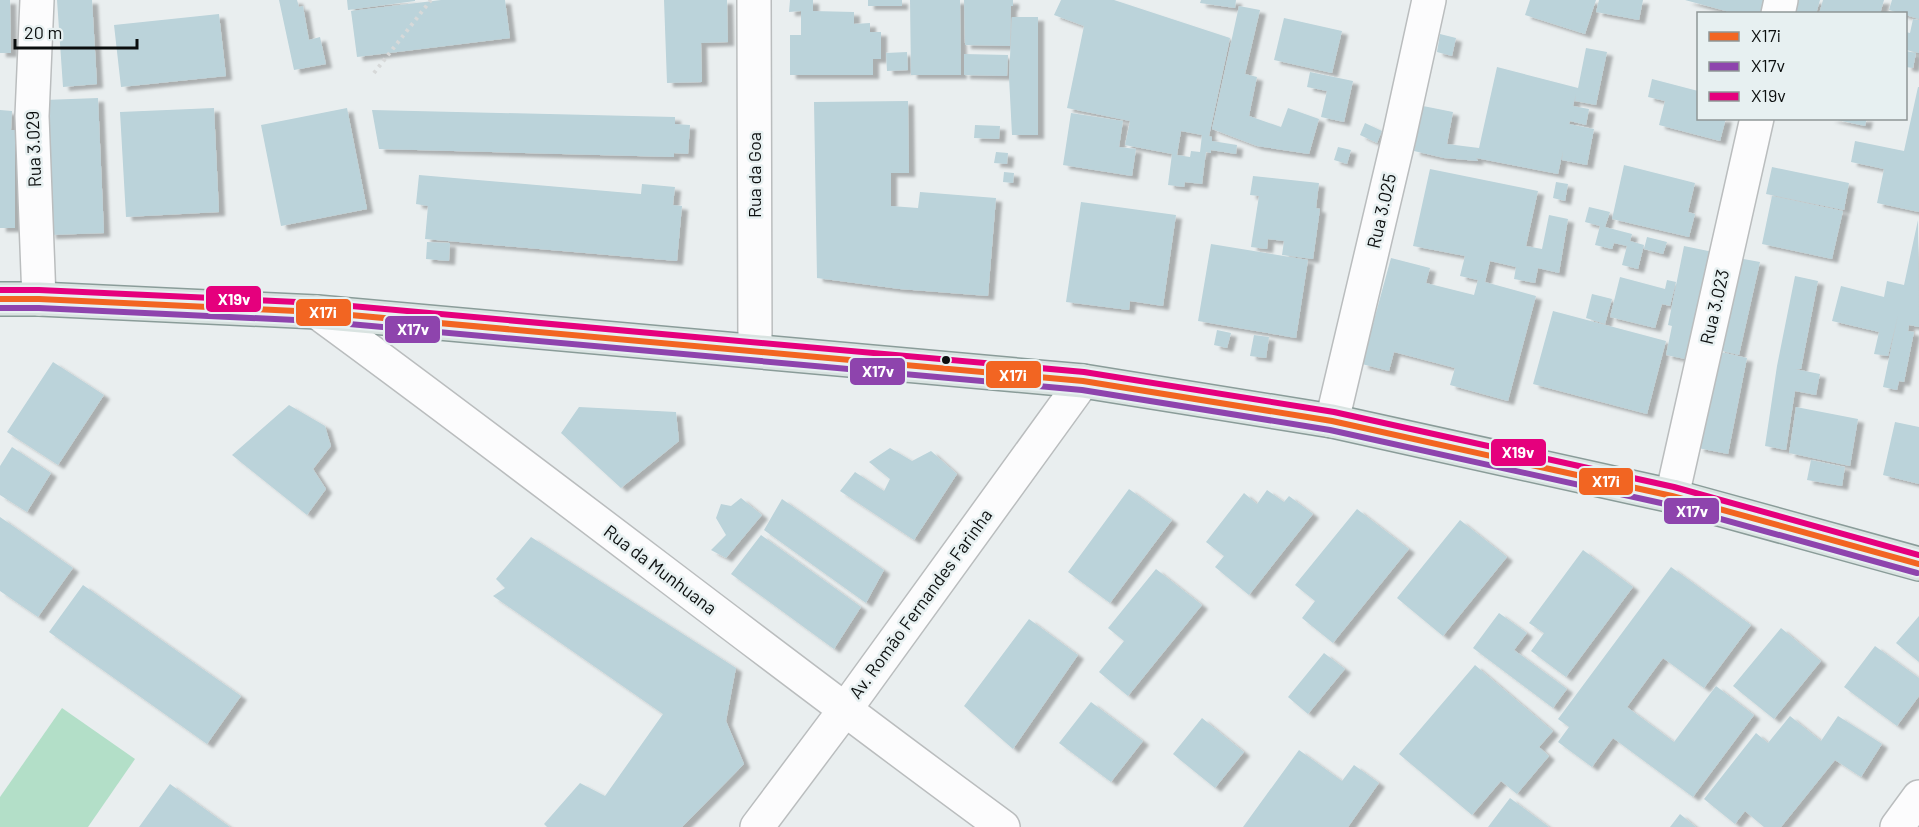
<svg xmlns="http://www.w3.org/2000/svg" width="1919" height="827" font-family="Barlow,sans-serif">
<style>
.green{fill:#b3dfc8}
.building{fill:#bbd3da;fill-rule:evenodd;filter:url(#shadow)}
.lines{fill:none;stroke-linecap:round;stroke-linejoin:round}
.minor-casing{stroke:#babdbe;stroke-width:36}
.tertiary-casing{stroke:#babdbe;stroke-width:36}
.primary-casing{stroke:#8a9c99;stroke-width:36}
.path{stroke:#d7d9d9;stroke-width:4;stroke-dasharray:3 4.5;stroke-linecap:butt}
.minor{stroke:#fcfcfd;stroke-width:33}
.tertiary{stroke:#fcfcfd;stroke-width:33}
.primary{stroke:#d9e3e1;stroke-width:33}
.bus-1-casing{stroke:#e7f0f1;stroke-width:10}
.bus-2-casing{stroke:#e7f0f1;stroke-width:10}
.bus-3-casing{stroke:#e7f0f1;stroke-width:10}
.bus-1{stroke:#f26522;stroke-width:6}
.bus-2{stroke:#8e44ad;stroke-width:6}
.bus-3{stroke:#e5007d;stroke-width:6}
.bus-dot{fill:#0b0e0e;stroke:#e7f0f1;stroke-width:2}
.labels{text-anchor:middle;stroke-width:5;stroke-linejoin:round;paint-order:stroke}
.street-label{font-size:18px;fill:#0b0e0e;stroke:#e7f0f1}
.line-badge{stroke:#e7f0f1;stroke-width:2}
.badge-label{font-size:16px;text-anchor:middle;font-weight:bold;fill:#fff}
</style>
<defs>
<filter id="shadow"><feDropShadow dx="6" dy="4" stdDeviation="1.5" flood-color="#0004"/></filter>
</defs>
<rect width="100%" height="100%" fill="#e9eeef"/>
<path class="green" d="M62,708l73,51 -47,68h-88v-30z"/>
<path class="building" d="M0,0h10l1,53h-11z
M57,0h35l5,84 -34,3z
M279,0h18l2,7 4,-1 6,34 11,-3 6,27 -32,6z
M347,0h68v1l-67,9z
M441,0h64l5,38 -153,19 -6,-46z
M664,0h63l1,42 -27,1 1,39 -35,1z
M790,0h23v11l41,1v12l16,-1v9h11v27h-8v16h-83v-40h11v-24l-12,1z
M868,0h34v6h-34z
M910,0h50l1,75h-50z
M964,0h49v6h-2l-1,40 -45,-1z
M1061,0h53l116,38 -21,98 3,1v4l25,4 -1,9 -25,-4v3l-5,-1 -4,32 -17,-2 -1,5 -16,-2 4,-31 -47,-9 5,-24 -63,-13 17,-82 -30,-11zM1181,131l21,4 -2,17 -9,-1 -1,6 -13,-2z
M1201,0h35l-1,8 -35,-5z
M1530,0h66l-11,34 -60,-19z
M1599,0h44l-4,20 -43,-8z
M1685,0h79l-3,14h-24z
M1792,0h28l-4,14h-11l-15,-4z
M1823,0h61l-4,14h-61z
M1892,0h27v19l-30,-9z
M1239,6l21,4 -15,64 12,3 -8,39 32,11 7,-19 31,11 -10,35 -52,-8 -45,-17z
M219,14l7,62 -105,11 -7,-62z
M1012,17h26v118h-26l-3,-58z
M1284,18l58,13 -10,42 -58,-13z
M1913,19l6,1v33l-13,-3v-18l4,1z
M1440,34l16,4 -4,18 -15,-4z
M1586,48l21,4 -11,53 -21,-4 1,-7 -3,12 16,3 -3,16 -16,-4 -1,3 25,5 -7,36 -25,-5 1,-9 -5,23 -82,-16 2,3 -34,-3 -30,-7 9,-45 30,6 -6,32 32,4 18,-81 81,21z
M1906,51l10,2 -3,15 -7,-1z
M907,52l1,18 -21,1 -1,-18z
M964,54l44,1 -1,21 -43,-1z
M1310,72l43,9 -9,41 -23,-5 6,-26 -20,-4z
M1652,79l46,12v27h28l-6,23 -61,-16 6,-24 -17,-4z
M1918,87h1v125l-42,-9 7,-34 -33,-7 4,-21 49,10z
M98,98l6,135 -54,2 -6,-135z
M908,101l1,72h-18v33l27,2 2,-16 76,6 -8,98 -88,-7 -83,-11 -3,-176z
M214,108l5,104 -93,5 -6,-105z
M347,108l20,101 -86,17 -20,-101z
M0,110l12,1 -1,19h4v98h-15z
M372,110l303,7v7l15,1 -2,29 -14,-1v4l-295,-8z
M1071,113l52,8 -4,26 17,2 -4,27 -69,-11z
M1828,118h39l-2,8z
M1365,123l17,8 -5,12 -17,-8z
M975,125l25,1 -1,13 -25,-1z
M1338,147l13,3 -4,14 -13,-4z
M996,152l12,1 -1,11 -13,-1z
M1624,165l71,18 -7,29 7,2 -6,23 -77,-18z
M1772,167l77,16 -5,27 -78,-16z
M1430,169l108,22 -12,55 16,3 7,-34 19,4 -9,54 -21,-5 -3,15 -21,-4 2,-12 -26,-6 -5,21 51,14 -28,105 -58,-16 5,-17 -61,-16 -5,19 -27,-7 29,-106 39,10 -4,15 48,12 4,-15 -18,-4 5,-20 -52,-10z
M1004,172l10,1 -1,10 -10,-1z
M419,175l222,19 1,-10 33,3 -2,18 9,1 -5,55 -252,-22 3,-33 -12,-2z
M1253,176l66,7 -3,25 4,1 -7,50 -31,-4 2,-14 -16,-2 -1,10 -16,-2 8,-51 -9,-1z
M1556,182l12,2 -3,17 -12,-3z
M1772,196l71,15 -11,48 -70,-15z
M1081,202l95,13 -13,91 -33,-5 -1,9 -63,-8z
M1589,207l21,5 -5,15 27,7 -2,7 14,4 -6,24 -16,-4 5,-19 -13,-3 -2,6 -17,-4 5,-19 -15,-4z
M1918,220l1,107 -10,-2 -1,6 6,1 -10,50 -5,-1 -2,9 -14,-3 15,-72 -10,41 -14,-2 5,-22 -47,-11 9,-35 43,11 3,-16 17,4z
M1647,237l20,5 -4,12 -19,-5z
M427,242l23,1 -1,18 -23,-2z
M1211,244l97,16 -12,78 -98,-17z
M1684,246l29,6 -23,108 -24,-5 6,-29 -4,-1z
M1738,258l22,4 -21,93 -21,-5z
M1795,276l23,5 -17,88h-6l25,5 -4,21 -21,-4 -9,59 -21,-4 12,-80z
M1620,277l45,12 2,-9 9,2 -6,24 -8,-2 -7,24 -45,-11z
M1592,294l20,5 -7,25 -19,-6z
M1553,311l113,30 -19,73 -114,-30z
M1217,330l14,3 -4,15 -13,-3z
M1254,335l15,2 -3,21 -16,-2z
M1716,351l31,7 -19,96 -30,-6z
M53,362l51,33 -46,70 -51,-33z
M289,405l36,21 6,20 -18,23 13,20 -19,26 -75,-60z
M579,407l97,5 3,29 -58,47 -60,-55z
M1796,407l62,12 -8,47 -61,-13z
M1895,422l24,5v57l-36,-9z
M12,447l39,26 -24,39 -27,-17v-29z
M890,448l22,13 19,-10 26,23 -43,66 -74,-49 15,-19 29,19 6,-12 -21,-17z
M1811,460l34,7 -3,19 -35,-6z
M1129,489l43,31 -62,83 -42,-31z
M1267,490l17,12 5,-6 24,18 -64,81 -34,-28 9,-11 -18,-14 38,-49 13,11z
M741,498l21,17 -36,43 -15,-8 15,-15 -10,-17 5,-14 10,2z
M782,499l102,71 -18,33 -102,-73z
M1357,509l52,40 -76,94 -31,-25 13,-17 -20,-16z
M0,517l73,51 -35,49 -38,-26z
M1460,520l47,37 -64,79 -46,-38z
M761,535l100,72 -27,42 -103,-75z
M531,537l205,131 -10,53 18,43 -62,63h-135l-3,-3 36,-41 25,13 58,-82 -170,-118 12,-8 -9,-9z
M1583,550l50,37 -67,90 -35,-26 13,-18 -15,-10z
M1671,567l80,58 -47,63 -41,-30 -36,49 47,35 42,-56 38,29 -61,82 -80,-59 -21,29 -34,-25 11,-15 -11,-8z
M1156,569l46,36 -74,91 -29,-24 25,-31 -16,-13z
M83,585l158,111 -34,48 -158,-112z
M1499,613l28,20 -13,17 53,39 -14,19 -80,-60z
M1919,616v46l-23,-19z
M1029,619l49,36 -65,94 -49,-43z
M1781,628l40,33 -47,58 -41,-33z
M1875,646l44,32v18l-22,30 -53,-39z
M1324,653l21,16 -37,45 -20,-17z
M1475,665l78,66 -14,16 10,9 -32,38 -16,-13 -29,34 -73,-61z
M1091,702l52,39 -32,41 -52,-39z
M1790,716l31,25 17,-25 44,28 -21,33 -26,-17 -54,67h-17l-19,-16 -10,13 -31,-25 52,-66 12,10z
M1202,718l42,34 -29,36 -42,-34z
M1299,750l43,31 12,-16 25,18 -31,44h-105z
M170,784l60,43h-91z
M1510,798l39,29h-61z
M1680,814l16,13h-26z"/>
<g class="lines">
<defs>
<path id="minor" d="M37,0l-5,116 7,183
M1778,14l3,-14
M317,312c231,169 455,346 686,515
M1332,421l67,-284 30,-137
M1672,496l85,-378
M757,827l87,-116 239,-330"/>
<path id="tertiary" d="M754,0l1,350
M1897,827l22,-30"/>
<path id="primary" d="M0,299h39l278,13 766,69 249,40 340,75 247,68"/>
</defs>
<use href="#minor" class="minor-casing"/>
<use href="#tertiary" class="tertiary-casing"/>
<use href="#primary" class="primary-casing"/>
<path class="path" d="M374,73l57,-73"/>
<use href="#minor" class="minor"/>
<use href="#tertiary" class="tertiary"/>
<use href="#primary" class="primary"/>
<defs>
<path id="bus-1" d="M0,299h39l278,13 766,69 249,40 340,75 247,68"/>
<path id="bus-2" d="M0,308h39l277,13 766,69 248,40 340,75 247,68"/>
<path id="bus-3" d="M0,290h39l279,13 766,69 250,40 340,75 245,68"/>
</defs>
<use href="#bus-1" class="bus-1-casing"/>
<use href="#bus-2" class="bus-2-casing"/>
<use href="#bus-3" class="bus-3-casing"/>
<use href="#bus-1" class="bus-1"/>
<use href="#bus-2" class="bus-2"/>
<use href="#bus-3" class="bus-3"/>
</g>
<circle class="bus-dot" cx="946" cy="360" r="5"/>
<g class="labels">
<g class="street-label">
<text transform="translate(34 149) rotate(-92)" y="6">Rua 3.029</text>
<text transform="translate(755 175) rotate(-90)" y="6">Rua da Goa</text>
<text transform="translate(1382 211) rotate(-77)" y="6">Rua 3.025</text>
<text transform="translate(1715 307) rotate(-77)" y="6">Rua 3.023</text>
<text transform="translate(660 570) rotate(37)" y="6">Rua da Munhuana</text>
<text transform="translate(921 604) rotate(-54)" y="6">Av. Romão Fernandes Farinha</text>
</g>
</g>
<g class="line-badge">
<rect x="205" y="285" width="57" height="28" rx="6" fill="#e5007d"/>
<rect x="295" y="298" width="57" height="29" rx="6" fill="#f26522"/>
<rect x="384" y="315" width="57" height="29" rx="6" fill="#8e44ad"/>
<rect x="849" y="357" width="57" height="29" rx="6" fill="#8e44ad"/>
<rect x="985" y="360" width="57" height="29" rx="6" fill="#f26522"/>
<rect x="1490" y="438" width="57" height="29" rx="6" fill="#e5007d"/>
<rect x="1578" y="467" width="56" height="29" rx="6" fill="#f26522"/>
<rect x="1663" y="497" width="57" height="28" rx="6" fill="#8e44ad"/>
</g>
<g class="badge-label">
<text x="234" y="305">X19v</text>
<text x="323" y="318">X17i</text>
<text x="413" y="335">X17v</text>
<text x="878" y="377">X17v</text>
<text x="1013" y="381">X17i</text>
<text x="1518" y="458">X19v</text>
<text x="1606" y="487">X17i</text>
<text x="1692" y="517">X17v</text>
</g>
<rect x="1697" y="12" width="210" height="108" fill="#e7f0f1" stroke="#8f9696" stroke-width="1.5"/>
<rect x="1709" y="32" width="30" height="9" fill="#f26522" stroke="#8f9696" stroke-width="1.5"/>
<text x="1751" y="42" font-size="18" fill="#0b0e0e">X17i</text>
<rect x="1709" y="62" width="30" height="9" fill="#8e44ad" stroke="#8f9696" stroke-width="1.5"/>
<text x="1751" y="72" font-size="18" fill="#0b0e0e">X17v</text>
<rect x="1709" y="92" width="30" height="9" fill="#e5007d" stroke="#8f9696" stroke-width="1.5"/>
<text x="1751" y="102" font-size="18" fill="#0b0e0e">X19v</text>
<path d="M15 39v9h122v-9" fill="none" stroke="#0b0e0e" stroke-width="3"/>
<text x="24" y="39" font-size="18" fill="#0b0e0e" stroke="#e7f0f1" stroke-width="4.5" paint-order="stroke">20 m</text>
</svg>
